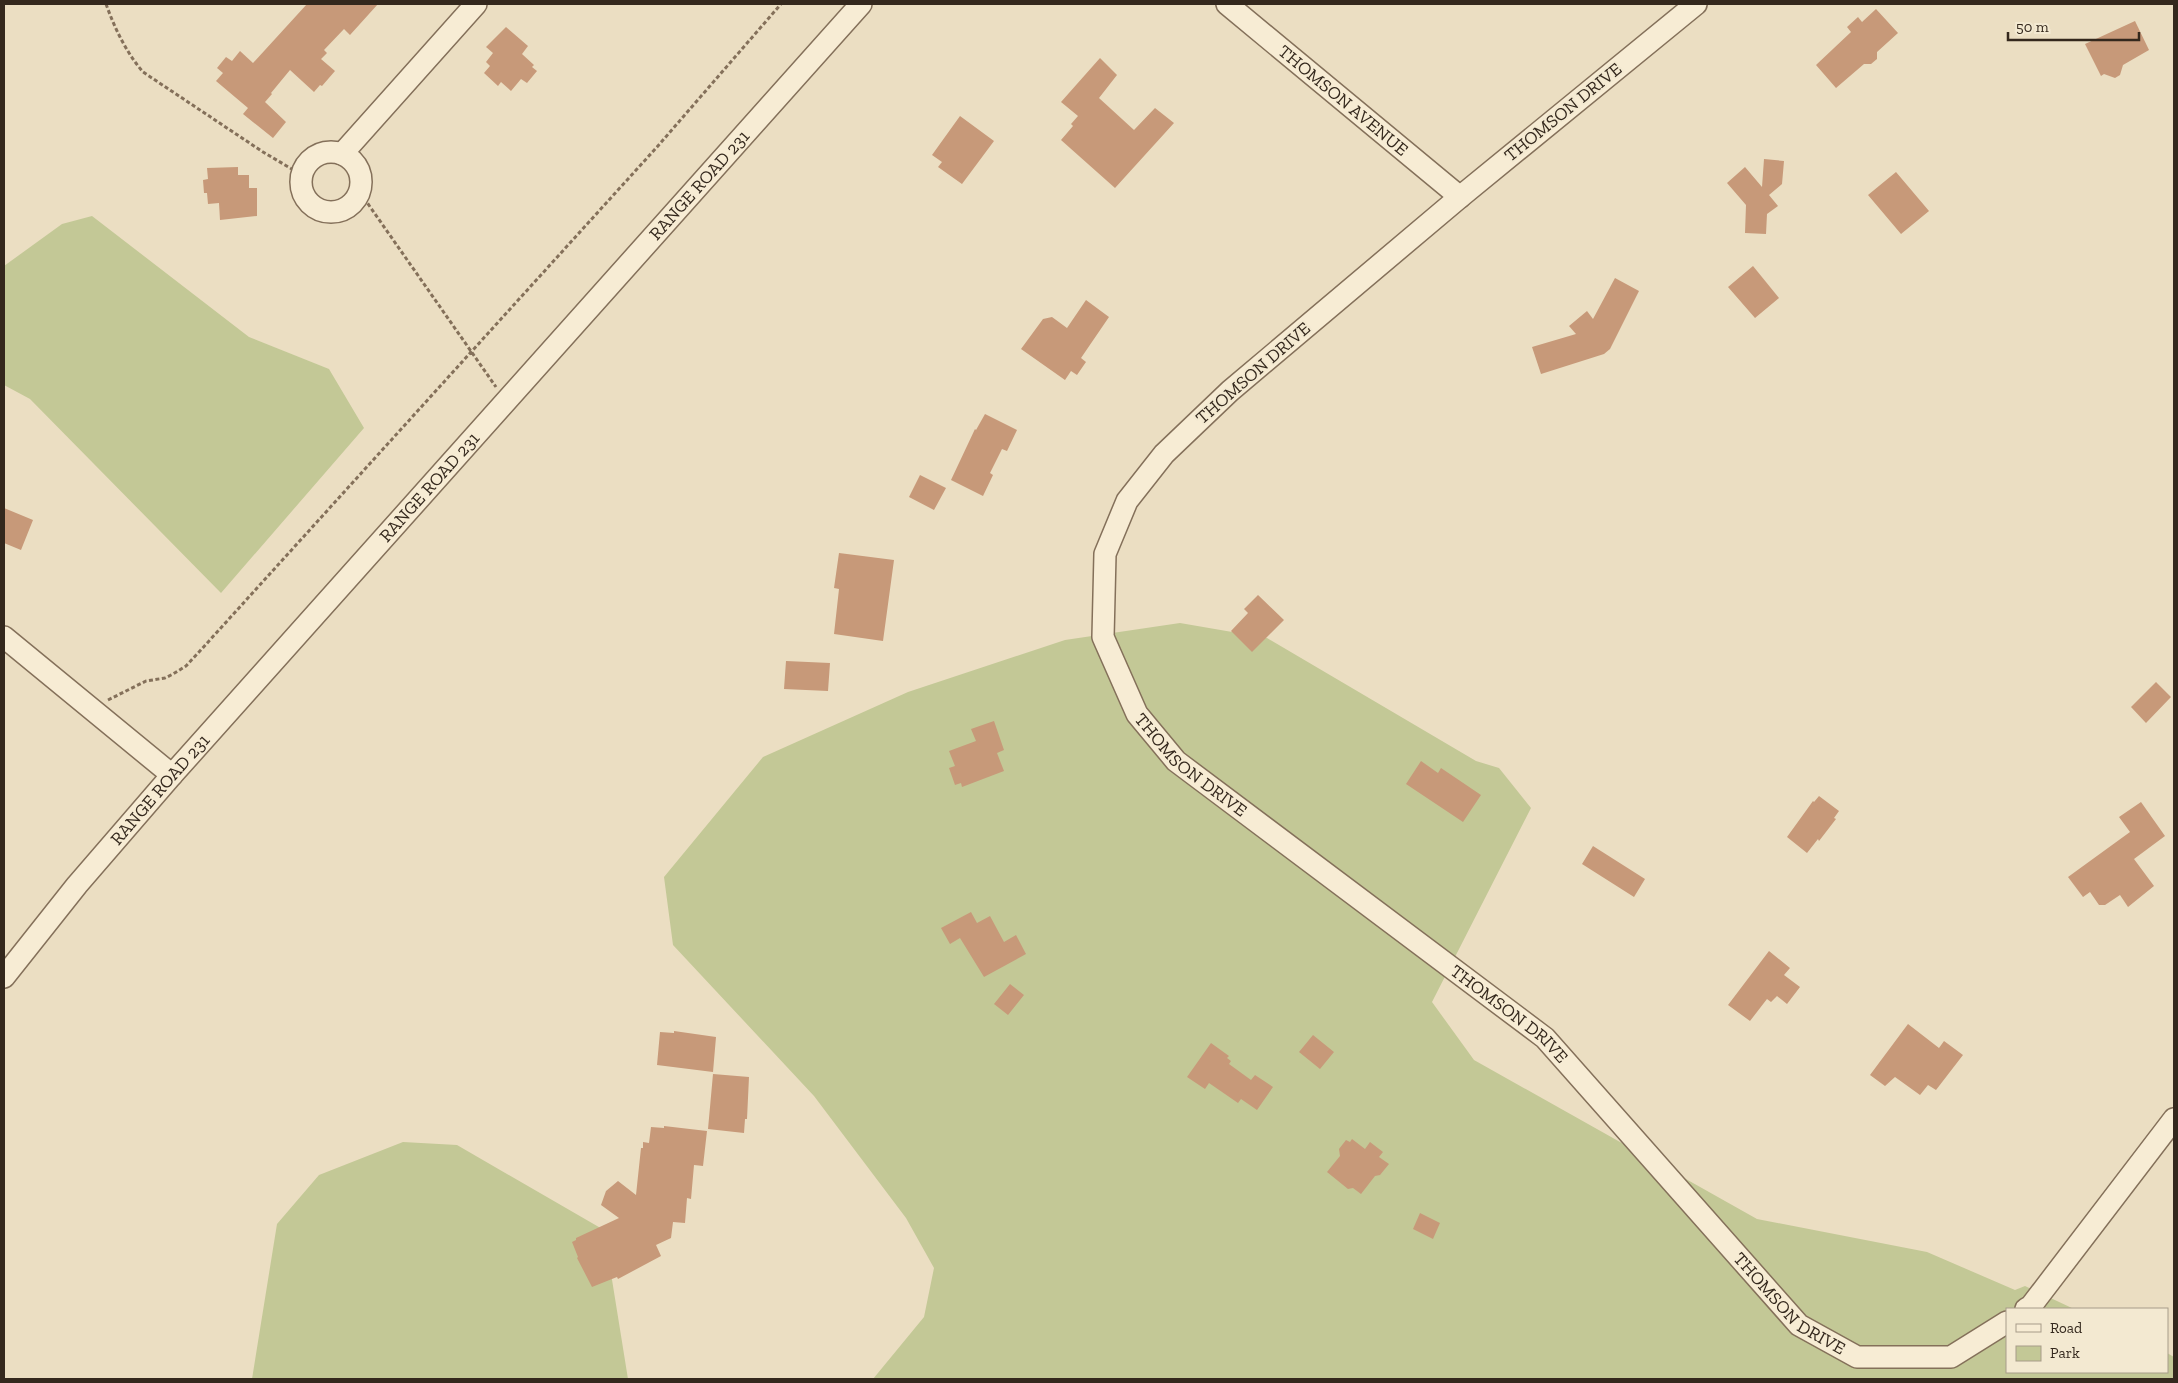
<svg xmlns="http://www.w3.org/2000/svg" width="2178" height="1383" font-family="'Zilla Slab',serif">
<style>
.green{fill:#c3c896}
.building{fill:#c79979}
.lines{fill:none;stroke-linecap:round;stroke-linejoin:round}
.minor-casing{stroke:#84705a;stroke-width:24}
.path{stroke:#84705a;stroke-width:3;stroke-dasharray:4 2.5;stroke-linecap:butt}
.minor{stroke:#f7ecd4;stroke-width:21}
.labels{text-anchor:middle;stroke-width:4;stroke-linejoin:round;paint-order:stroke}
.street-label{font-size:18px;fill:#34281d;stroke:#f3e9d1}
</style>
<rect width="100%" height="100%" fill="#ebdec2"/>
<path class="green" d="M92,216l157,121 80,32 35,59 -143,165 -191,-194 -26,-14v-119l58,-42z
M1180,623l87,15 209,123 23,7 32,40 -99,194 42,58 283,159 170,33 88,38 10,-4 49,23h-67v63h160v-19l7,4v22h-1301l51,-62 10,-49 -28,-50 -92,-122 -141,-151 -9,-68 99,-120 145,-65 157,-52z
M403,1142l54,3 147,85 24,149h-376l25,-155 42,-49z"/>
<path class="building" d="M307,4h71l-28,31 -6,-6 -20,21 3,3 -6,6 14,12 -13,15 -2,-1 -6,7 -24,-22 -19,23 1,1 -7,8 21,20 -13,16 -30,-24 5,-6 -32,-27 7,-8 -6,-5 9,-11 6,4 8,-10 13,12z
M1876,9l22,24 -21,19v7l-6,5h-7l-28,24 -20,-23 35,-33 -4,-5 11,-10 4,5z
M2135,21l14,29 -26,15 -3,10 -5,3 -11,-4 -3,2 -16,-32z
M506,27l22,19 -6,8 12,11 -2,2 5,4 -10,12 -6,-4 -10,12 -10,-9 -3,4 -14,-13 6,-7 -4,-4 7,-9 -7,-6z
M1100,58l17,17 -18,23 35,32 21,-22 19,15 -59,65 -54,-48 12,-14 -2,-2 7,-8 -17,-14z
M960,116l34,25 -32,43 -24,-17 4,-5 -10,-7z
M1764,159l20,2 -2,23 -13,11 9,11 -11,8 -1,20 -21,-1 1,-28 -19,-22 18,-16 17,20z
M238,167v8h11v13h8v28l-37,4 -1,-17 -11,1 -1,-11h-3l-1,-13 5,-1 -1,-11z
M1896,172l33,39 -28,23 -33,-39z
M1753,266l26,32 -24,20 -27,-31z
M1615,278l24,13 -29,58 -6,5 -63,20 -9,-27 44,-13 -7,-8 18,-15 6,8z
M1086,300l23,17 -28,41 5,4 -9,13 -6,-4 -6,9 -44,-31 22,-30 9,-2 15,11z
M985,414l32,16 -10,21 -5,-2 -12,24 3,2 -10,21 -32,-16 24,-51 1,1z
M920,475l26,13 -12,22 -25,-13z
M4,508l29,12 -12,30 -17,-7z
M839,553l55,7 -11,81 -49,-7 5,-45 -5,-1z
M1258,595l26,25 -32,32 -21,-21 17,-18 -4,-4z
M786,661l44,2 -2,28 -44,-2z
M2156,682l15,15 -25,26 -15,-16z
M994,721l10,29 -7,3 7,18 -42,16 -1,-4 -6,2 -6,-17 6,-2 -6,-15 27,-10 -5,-12z
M1421,761l17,12 3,-5 40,27 -18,27 -57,-38z
M1819,796l20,15 -5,7 2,1 -17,22 -1,-2 -11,14 -20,-16 26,-36 1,1z
M2141,802l24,34 -31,23 20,27 -26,21 -8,-12 -15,10h-6l-9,-13 -7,5 -15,-20 62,-45 -11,-15z
M1593,846l52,33 -11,18 -52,-33z
M971,912l6,11 13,-7 14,26 12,-7 10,19 -42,23 -24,-39 -10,6 -9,-16z
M1769,951l21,17 -6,7 16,12 -13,17 -10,-8 -6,6 -4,-3 -17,22 -22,-16z
M1010,984l14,11 -16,20 -14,-11z
M1908,1024l31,24 5,-7 19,14 -27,35 -8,-5 -8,10 -25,-18 -10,9 -15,-11z
M674,1031l42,6 -3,35 -56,-7 3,-33 14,1z
M1313,1035l21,17 -14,17 -21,-17z
M1211,1043l18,13 -2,2 4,3 -2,3 22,16 4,-5 18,12 -16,23 -16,-11 -3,4 -29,-20 -4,6 -18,-12z
M713,1074l36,3 -2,42h-2l-1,14 -36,-4z
M664,1126l43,5 -4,35 -9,-1 -3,34 -4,-1 -2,25 -12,-1 -2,16 -15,7 5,11 -43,23 -1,-2 -25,10 -15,-29 1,-1 -6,-15 4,-2v-2l43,-20 -18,-13 5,-14 12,-10 18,14 5,-47h2v-6l6,1 2,-16 13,1z
M1352,1139l13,10 5,-7 13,10 -4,5 10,7 -9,11 -5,1 -14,18 -8,-6 -5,1 -21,-17 13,-16 -1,-7 7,-9 4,2z
M1420,1213l20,10 -7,16 -20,-10z"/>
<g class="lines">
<defs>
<g id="minor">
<path id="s1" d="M1227,4l233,193"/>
<path id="s2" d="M1696,4l-236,193 -230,194 -66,63 -37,47 -22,53 -2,83 34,77 39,47 369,277 254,287 58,32h94l56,-35"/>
<circle cx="331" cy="182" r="30"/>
<path d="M342,154l134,-150"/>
<path d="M4,637l168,138"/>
<path id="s3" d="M4,977l73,-92 95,-110 689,-771"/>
<path d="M2026,1309l5,-3 143,-187"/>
</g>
</defs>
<use href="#minor" class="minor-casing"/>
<path class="path" d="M106,4c9,25 20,48 37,68l120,80 39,23
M358,195l8,6 130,186
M108,700l38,-19 19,-3 8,-4 13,-8 13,-14 458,-505 124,-143"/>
<use href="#minor" class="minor"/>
</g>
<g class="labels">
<g class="street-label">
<text dy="6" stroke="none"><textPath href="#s1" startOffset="151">THOMSON AVENUE</textPath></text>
<text transform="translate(1563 112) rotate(-39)" y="6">THOMSON DRIVE</text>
<text dy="6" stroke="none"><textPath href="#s3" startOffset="1054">RANGE ROAD 231</textPath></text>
<text transform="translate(1253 373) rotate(-41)" y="6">THOMSON DRIVE</text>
<text dy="6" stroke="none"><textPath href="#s3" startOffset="649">RANGE ROAD 231</textPath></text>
<text dy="6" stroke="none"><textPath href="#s2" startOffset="1056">THOMSON DRIVE</textPath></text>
<text dy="6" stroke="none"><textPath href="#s3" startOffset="244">RANGE ROAD 231</textPath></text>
<text dy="6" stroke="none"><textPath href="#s2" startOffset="1461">THOMSON DRIVE</textPath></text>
<text dy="6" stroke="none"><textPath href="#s2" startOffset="1866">THOMSON DRIVE</textPath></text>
</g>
</g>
<rect width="2178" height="1383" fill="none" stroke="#34281d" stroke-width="10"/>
<rect x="2006" y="1308" width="162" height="65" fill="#f3e9d1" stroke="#a79c89"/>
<rect x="2016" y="1324" width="25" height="8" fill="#f7ecd4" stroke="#a79c89"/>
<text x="2050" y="1333" font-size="15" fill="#34281d">Road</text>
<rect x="2016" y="1346" width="25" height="15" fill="#c3c896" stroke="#a79c89"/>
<text x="2050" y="1358" font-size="15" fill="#34281d">Park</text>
<path d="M2008 32v8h131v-8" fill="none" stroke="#34281d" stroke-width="2.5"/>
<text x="2016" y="32" font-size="15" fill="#34281d" stroke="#f3e9d1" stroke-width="4" paint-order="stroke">50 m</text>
</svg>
